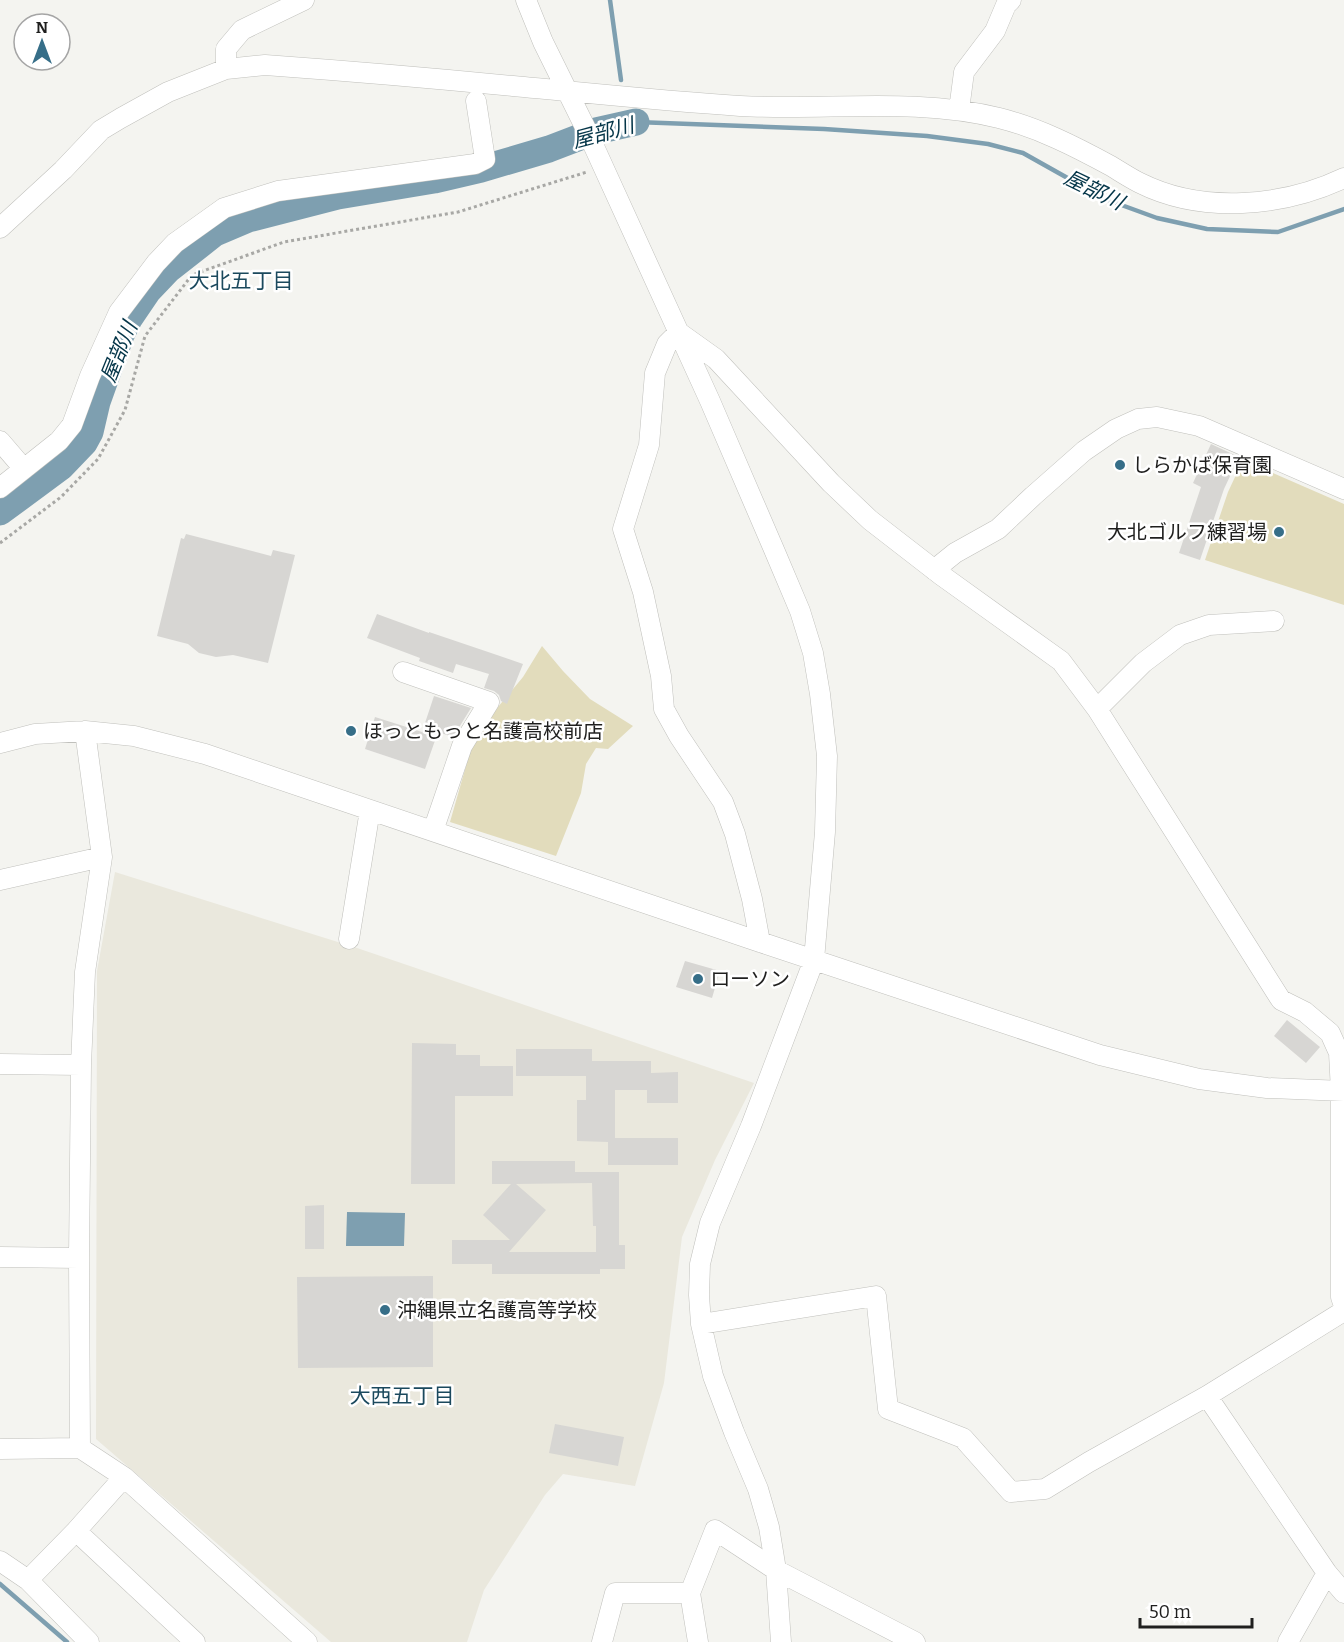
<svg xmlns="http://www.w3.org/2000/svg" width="1344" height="1642" font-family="Bitter,'Noto Sans JP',serif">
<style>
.built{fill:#eae8dd}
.green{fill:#e2dcbc}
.water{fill:#7e9fb0}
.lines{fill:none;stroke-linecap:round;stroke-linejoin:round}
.stream{stroke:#7e9fb0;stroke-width:4.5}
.river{stroke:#7e9fb0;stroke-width:27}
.building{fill:#d7d6d3;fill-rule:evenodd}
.minor-casing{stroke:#c0c0bc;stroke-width:21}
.path{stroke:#a8a8a5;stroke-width:3;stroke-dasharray:3 3;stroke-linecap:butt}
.minor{stroke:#fff;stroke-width:20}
.poi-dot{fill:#366e88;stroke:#fff;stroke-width:2}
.labels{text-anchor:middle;stroke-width:5;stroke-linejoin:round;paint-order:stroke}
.poi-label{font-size:20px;fill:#1f1f1e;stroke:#fff;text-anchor:start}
.water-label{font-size:21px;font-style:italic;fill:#043548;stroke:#fff}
.neighbourhood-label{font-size:21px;fill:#1b495d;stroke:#fff}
</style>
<rect width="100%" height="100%" fill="#f4f4f0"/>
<path class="built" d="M115,872l242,76 397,135 -39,77 -33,77 -18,146 -29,103 -72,-12 -18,21 -61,95 -17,52h-136l-235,-203 1,-468z"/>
<path class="green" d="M1243,460l101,44v101l-139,-45 23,-68z
M542,646l21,25 27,28 43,27 -25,23 -12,-1 -10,16 -5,29 -25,63 -106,-34 22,-77 26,-38 25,-30z"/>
<path class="water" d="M347,1212l58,1 -1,33h-58z"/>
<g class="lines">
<path class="stream" d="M610,0l11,80
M636,122l188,7 103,7 61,8 35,9 82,46 52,19 50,11 71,3 66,-23
M0,1584l67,58"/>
<path class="river" d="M0,512l61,-45 23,-24 6,-11 7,-30 24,-67 8,-16 19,-28 20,-21 47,-37 33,-14 90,-23 96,-16 47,-11 68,-20 47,-18 40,-9"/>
</g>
<path class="building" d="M1211,444l28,13 -15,32 -24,71 -21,-7 22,-66 -8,-4z
M186,534l85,22 2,-6 22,5 -27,108 -35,-8 -17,2 -17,-4 -11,-9 -31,-8 24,-98 3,1z
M377,614l52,19v-1l68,23 26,9 -16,40 -6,-3 -2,-6 -5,-4 -10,-3 5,-14 -33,-10 -3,9 -34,-12 1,-3 -53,-20z
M434,696l37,12 -18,29 -15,-5 -13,37 -60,-20 10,-32 47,15z
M685,961l35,10 -8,27 -36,-11z
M1287,1020l33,27 -14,16 -32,-27z
M412,1043l44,1v11h24v11h33v30h-58v88h-44z
M516,1049h76v12h59v12l27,-1v31h-31v-13h-32v48h63v27h-70v-23l-31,-1v-41h9v-24h-70z
M492,1161h83v11h44v73h6v24h-25v5h-108v-10h-40v-24h58l-27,-25 28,-31h-19zM592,1183l1,43h3v26h-87l37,-42 -30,-26z
M324,1205v44h-19v-43z
M433,1276v91l-135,1 -1,-91z
M555,1424l69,13 -6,29 -69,-13z"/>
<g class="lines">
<defs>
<path id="minor" d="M526,0l17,42 43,87 124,272 65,151 25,59 13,42 7,41 7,62 -2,76 -11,128 -63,166 -41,97 -10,41 -1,31 2,29 12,52 21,56 24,57 11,38 7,43 5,72
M226,69v-20l16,-19 62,-30
M959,110l5,-38 31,-41 11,-26 5,-5
M0,228l63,-58 38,-40 20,-12 47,-26 58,-23 39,-4c83,6 165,13 248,21 76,7 151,15 227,20 86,5 174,-9 259,12 40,10 77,29 112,48 10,6 19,12 29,17 62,31 143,24 204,-5
M678,333l-11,11 -12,29 -6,72 -26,84 20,63 18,84 3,33 15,27 44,66 12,32 17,65 8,43
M681,334l35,25 115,124 39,37 71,55 120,86 36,48 184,291 24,12 25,21 9,20 2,38v206l3,9
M0,441l24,28
M0,488l59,-47 13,-16 18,-49 29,-64 37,-49 19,-20 49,-35 54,-17 197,-27 10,-5 -9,-58
M934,570l21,-17 43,-24 35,-33 51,-45 32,-22 22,-10 19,-2 42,9 145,63
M403,672l86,30 -27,44 -29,85
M1097,709l46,-46 37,-28 29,-10 65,-4
M0,743l35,-9 50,-3 49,5 71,18 555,188 340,113 99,24 68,9 77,3
M0,880l102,-23
M349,939l21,-129
M0,1064l81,1
M0,1257l79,1
M701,1324l175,-28 12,113 75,29 48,54 34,-3 44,-27 118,-66 137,-85
M1207,1396l120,177 17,20
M80,1448l-1,-190 2,-193 4,-93 17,-115 -17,-126
M0,1449l80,-1 44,29 183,165
M76,1531l119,111
M0,1561l28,19
M89,1642l-61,-62 48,-49 48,-54
M602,1642l13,-49h75
M698,1642l-8,-49 25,-63 61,40 139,72
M1288,1642l39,-69"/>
</defs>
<use href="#minor" class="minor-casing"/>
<path class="path" d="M0,543l61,-46 37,-38 27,-49 20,-74 47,-61 92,-33 174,-30 129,-40"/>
<use href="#minor" class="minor"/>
</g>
<g class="poi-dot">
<circle cx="1120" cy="465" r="6"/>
<circle cx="1279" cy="532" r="6"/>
<circle cx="351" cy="731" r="6"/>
<circle cx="698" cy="979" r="6"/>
<circle cx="385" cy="1310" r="6"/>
</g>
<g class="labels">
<g class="poi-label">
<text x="1132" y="472">しらかば保育園</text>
<text x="1267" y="539" text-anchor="end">大北ゴルフ練習場</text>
<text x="363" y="738">ほっともっと名護高校前店</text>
<text x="710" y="986">ローソン</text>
<text x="397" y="1317">沖縄県立名護高等学校</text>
</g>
<g class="water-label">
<text transform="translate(603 133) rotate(-15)" y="7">屋部川</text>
<text transform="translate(1094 190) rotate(26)" y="7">屋部川</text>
<text transform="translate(119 352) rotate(-68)" y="7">屋部川</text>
</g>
<g class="neighbourhood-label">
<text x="241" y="288">大北五丁目</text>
<text x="402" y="1403">大西五丁目</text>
</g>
</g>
<g transform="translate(42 42)"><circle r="28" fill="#ffffff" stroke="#a5a5a5" stroke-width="1.5"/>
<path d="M0-4.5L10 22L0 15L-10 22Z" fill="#366e88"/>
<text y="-9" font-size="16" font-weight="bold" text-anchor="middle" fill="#1f1f1e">N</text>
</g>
<path d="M1140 1618v9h112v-9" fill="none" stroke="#1f1f1e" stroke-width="3"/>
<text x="1149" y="1618" font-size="18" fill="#1f1f1e" stroke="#ffffff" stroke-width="4.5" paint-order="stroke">50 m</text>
</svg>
